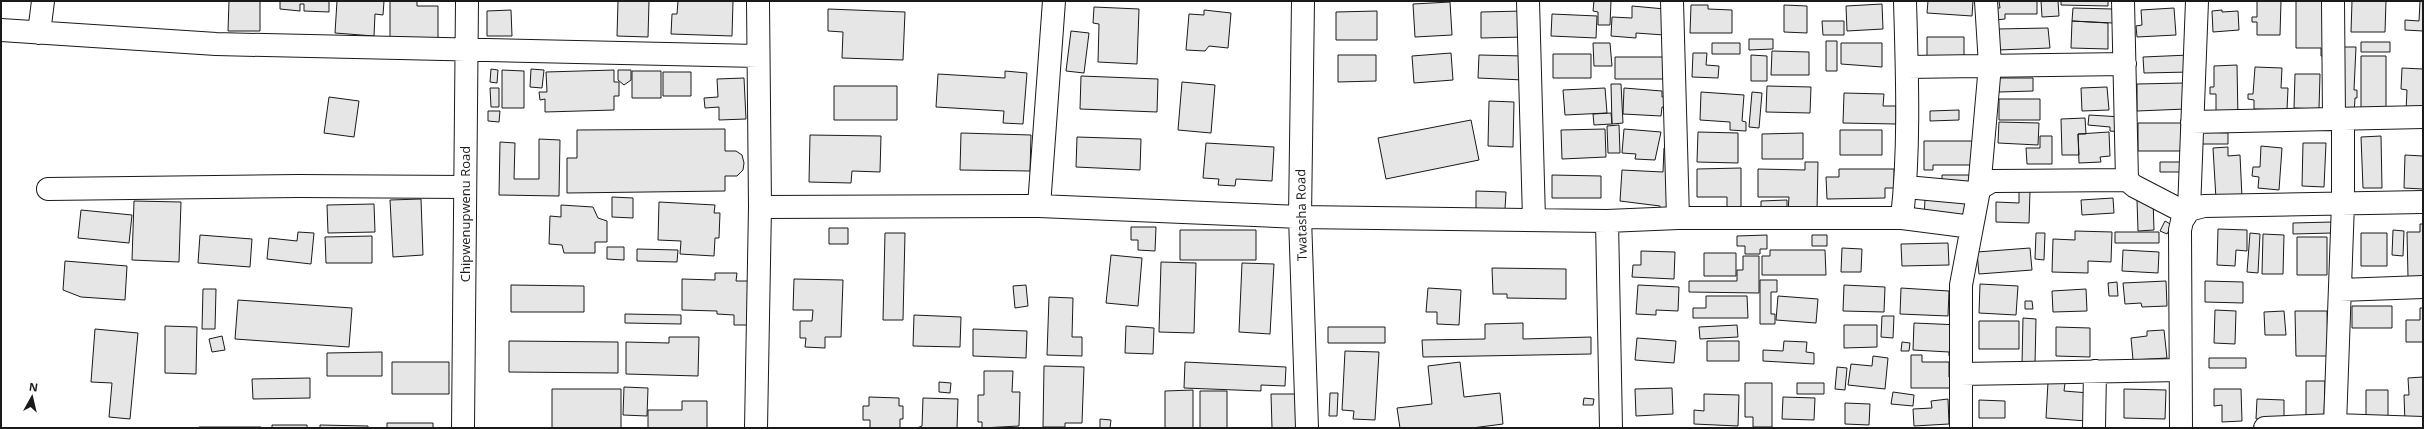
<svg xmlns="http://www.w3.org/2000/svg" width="2424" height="429" font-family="'Open Sans',sans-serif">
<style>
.building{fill:#e6e6e6;stroke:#1a1a1a}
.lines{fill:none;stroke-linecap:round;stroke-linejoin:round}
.minor-casing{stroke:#1a1a1a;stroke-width:24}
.minor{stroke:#fff;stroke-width:22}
.labels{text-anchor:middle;stroke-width:3;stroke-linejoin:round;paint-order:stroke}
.street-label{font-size:13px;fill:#1a1a1a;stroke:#fff}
</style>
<rect width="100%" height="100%" fill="#fff"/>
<path class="building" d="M229,1h31v30h-32z
M280,1h49v11l-25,-1v-7h-4v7l-20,-2z
M337,1h47l-1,14 -8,-1 -1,22 -39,-3z
M390,1h27v5h21v32l-48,-1z
M618,1h31l-1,36 -31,-1z
M678,1h55l-1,35 -61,-2 1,-20h5z
M1594,1h17l-1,24h-12v-13l-5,-1z
M1928,1h45l-1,15 -45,-3z
M1999,1h38v13h-32v5l-10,1v-12h5z
M2041,1h17l1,15 -17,1z
M2061,1h47v5l-47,-1z
M2257,1h24l-1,34h-23v-13h-5v-5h5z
M2296,1h33v55h-8v-8h-25z
M2352,1h34l-1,31h-34z
M2420,1h3v30l-18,-1v-10l14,1z
M1450,2l2,33 -37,2 -2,-33z
M1882,4l1,25 -36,2 -1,-25z
M1691,5h17v4l24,1v23h-42z
M1784,5l23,1v27l-23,-1z
M1632,6l33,3 -1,26 -28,-2v5l-25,-2 1,-19 20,1z
M1094,7l45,2 -2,55 -39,-2 1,-38 -6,-1z
M2073,8l40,1v14l-41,-2z
M2174,8l2,27 -39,2 -1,-11 6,-1 -1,-15z
M828,9l77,3 -2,48 -61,-2 1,-26 -15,-1z
M511,10l1,26h-25v-25z
M1204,10l27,3 -3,35 -19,-2 -4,5 -19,-1 3,-36 15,1z
M2222,10v2l16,-1 1,19 -26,2 -1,-21z
M1377,11v29h-41v-28z
M1523,11l1,26 -43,1v-26z
M1552,14l45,2 -1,22 -45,-2z
M1822,21h22v14h-21z
M2072,21l36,2v26l-37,-1z
M2048,28l2,20 -52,2 -1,-21z
M1071,31l18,2 -5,40 -18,-2z
M1927,37h37v24h-37z
M1749,39h24v10l-24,1z
M1826,41h11v30h-11z
M2361,42h29v10h-29z
M1593,43h17l2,23h-18z
M1712,43h28v11h-28z
M1841,43h41v24l-41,-3z
M2342,47h14l-2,43h3v8h-2l-1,16h-14z
M1772,51l37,1v23h-38z
M1451,53l2,27 -39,3 -2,-27z
M1693,53h14l-1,12 13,1 -1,12 -26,-1z
M1553,54h38v24h-38z
M1338,55h38v26l-38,1z
M1479,55l46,1 -1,24 -46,-2z
M1751,55l16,1v25h-16z
M2189,55l1,17 -46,1 -1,-16z
M2361,56h25v58h-25z
M1615,57h49l1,22h-50z
M2237,65l1,53h-22v-24h-6v-7h4v-21z
M2255,67l27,1 -1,20h7l-1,22 -33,-1v-9l-6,-1v-5h5z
M2402,68l21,1v43l-17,-1 1,-21 -6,-1z
M491,69l7,1 -1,13 -7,-1z
M531,69l13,1 -2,18 -12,-1z
M502,70l22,1v37h-22z
M614,70v12h5v14h-5v14l-69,2v-13l-5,1 -1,-8h8l-1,-20z
M618,70h13v10l-7,5 -6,-5z
M632,71h29v27h-29z
M1005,71l22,2 -4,51 -20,-1 1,-12 -68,-4 2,-33 67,4z
M663,72h28v24h-28z
M2295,74h25l-1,35 -25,-1z
M1081,76l77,3 -1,33 -77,-3z
M744,78l2,41 -27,1v-13l-14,1 -1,-10 14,-1 -1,-18z
M1998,78h35v13l-34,1z
M1182,82l33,3 -4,48 -33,-3z
M2185,83l1,26 -49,2v-27z
M1611,84h10l2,39 -11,1z
M834,86h63v34h-63z
M1767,86l44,1 -1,26 -44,-1z
M2107,87l2,23 -27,1 -1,-23z
M490,88h9v19h-8z
M1605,88l2,25 -42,2 -2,-25z
M1624,88l38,3v6h10l-1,11 -9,-1 -1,9 -38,-2z
M1701,92l43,3 -2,26 4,1v9l-16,-1v-8l-30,-2z
M1752,92l10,1 -3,35 -10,-1z
M1844,93l40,1 -1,12h13v18l-53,-1z
M329,97l30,4 -5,36 -30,-4z
M1999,99h41v21h-41z
M1489,101l25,1 -1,45 -25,-1z
M1959,110v10l-29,1v-10z
M488,111h12l-1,11 -11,-1z
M1611,113l1,11 -18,1 -1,-11z
M2089,115l33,2 -1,15 -11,-1v-4l-22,-2z
M2085,118l1,16h-8l1,21h-17l-1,-36z
M1471,120l8,40 -93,19 -8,-41z
M1999,122l40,1 -1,22 -40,-2z
M2138,123h43v28h-43z
M1619,125l1,28h-12l-1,-27z
M725,129v22h11l6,4 2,8 -1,7 -6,6h-12v15l-158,2v-35h10v-28z
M1605,129l1,28 -44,2 -1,-29z
M1624,129l37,3 -6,28 -20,-1 1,-5 -14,-1z
M1840,130h42v25h-42z
M1698,132l40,1v30l-41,-1z
M2109,132l1,24 -10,1 1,5 -22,1 -1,-29z
M2200,132l28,1v11h-28z
M961,133l70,2 -1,36 -70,-1z
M1803,133v26h-41v-25z
M810,135l71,1 -1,36 -28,-1 -1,12 -42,-1z
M2040,136h12v28h-25l-1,-16h14z
M2381,136l1,52h-19l-2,-51z
M1077,137l64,2 -1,31 -64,-3z
M539,139l21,1 -1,56 -60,-1 1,-53 15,1 -1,36h25z
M1924,141h54v24h-45v5h-9z
M1206,143l68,4 -2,34 -36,-2 -1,7 -17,-1 1,-6 -16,-1z
M2303,143h23l-2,44 -22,-1z
M2261,146l21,2 -3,42 -21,-2 1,-11 -7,-1 1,-9h7z
M2228,147v9l12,-1 2,43 -26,1 -3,-51z
M1664,148h8l-5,66h-7v-8l-40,-5 2,-31 41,2z
M2405,155l18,1v33l-19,-1z
M1805,162h13l-1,49h-29l1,-14h-31v-28l47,1z
M2160,162h21v10h-21z
M1741,168v40h-14v-11h-30v-28z
M1839,169h55v19h-9v10l-58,1 -1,-22h13z
M1552,175l49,1v22h-49z
M1942,175h32v11l-32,-1z
M1476,191l30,1 -1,17h-29z
M2019,191h11l-1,32 -33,-1v-20l23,1z
M612,197l21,1v20l-21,-1z
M2113,198l1,15 -32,2 -1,-15z
M421,199l2,56 -30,2 -3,-57z
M1925,199l46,2 -1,19 -46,-1z
M2153,199l1,31 -16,1 -1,-31z
M1787,200v11h-26v-10z
M134,201l47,1 -2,60 -47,-2z
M659,202l56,3 -1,8h6l-1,25h-4l-1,18 -34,-2 1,-13 -23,-1z
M374,204l1,28 -47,1 -1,-28z
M561,205l32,2 5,11 9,3v21h-12v11h-31l-2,-8 -13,-1 1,-28 11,1z
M81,210l51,5 -3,28 -51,-5z
M2165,221l7,4 -5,9 -7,-3z
M2332,222v11l-39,1v-11z
M2420,224h3v53h-15l-1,-45h13z
M1131,227h25l-1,24 -17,-1v-10h-7z
M829,228h19v16h-19z
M2218,229l29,1v21l-11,-1 -1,16 -18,-1z
M1180,230h76v30h-76z
M2393,230l11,1 -1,25 -11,-1z
M2075,231l37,1 -1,30 -23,-1v12l-36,-1 1,-33 22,1z
M298,232l16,1 -3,31 -44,-5 2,-21 28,3z
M2115,232h44v11h-44z
M885,233h20l-2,87h-20z
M2036,233h9l-1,27 -9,-1z
M2250,233l10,1 -2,39 -11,-1z
M2361,233h26v33h-26z
M2263,234l21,1 -1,39h-21z
M200,235l52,4 -2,28 -52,-4z
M1767,235v14h-7v5h-15v-8h-8v-10z
M1812,235h15v11h-15z
M372,236v27h-46l-1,-26z
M2297,237h30v38h-30z
M1948,243l1,22 -47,1 -1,-22z
M607,247h17v13l-17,-1z
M1842,248l20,1 -1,23h-20z
M2030,248l2,22 -53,4 -2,-22z
M637,249l41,1 -1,12 -40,-1z
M1770,250h55l1,25h-64v-19h8z
M2123,250l36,2 -1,21 -36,-2z
M1641,251l34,1 -1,27 -42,-2 1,-12h8z
M1704,253h32v23h-32z
M1111,255l31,3 -4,48 -32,-3z
M1743,256h16v37l-70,-1v-11h48v-11h6z
M65,261l62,5 -2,34 -44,-3 -18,-7z
M1161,262l35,1 -2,70 -35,-1z
M1242,263l32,1 -4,70 -31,-2z
M1492,268l74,1v30l-59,-1v-4h-14z
M715,273h22l-1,8h19l-1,44h-20v-10l-17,-1v-3l-35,-1v-31l33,1z
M794,279l49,1 -2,57h-16v11l-20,-1 1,-9h-6v-17h12l1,-11h-20z
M1760,280h17v12h-6v22h4v10h-15z
M2166,281l1,25 -25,1 -1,-4 -16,1 -2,-21z
M2205,281l38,1v21l-38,-1z
M2117,282l1,14h-9l-1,-13z
M1980,284l38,2 -2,29 -37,-2z
M511,285l73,1v26h-73z
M1026,285l2,21 -13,2 -2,-22z
M1638,285l41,2 -1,24 -22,-1v5l-20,-1z
M1844,285l41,2 -1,25 -41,-1z
M1428,288l33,2 -2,35 -22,-1v-12h-11z
M1901,288l48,3 -1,25 -48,-2z
M203,289h13l-1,40h-13z
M2086,289l1,22 -34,1 -1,-21z
M1706,296h41l1,22h-55v-10h13z
M1778,296l40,3 -2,24 -40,-3z
M1049,297l24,1 -1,39h10v19l-35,-1z
M238,300l114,8 -3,39 -114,-8z
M2025,301h7l1,8h-8z
M2352,306h40v22h-40z
M2420,308h3v34h-17v-22h14z
M2215,310l21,1 -1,33 -21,-1z
M2284,311l2,24h-21l-1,-23z
M2295,311h32l1,45h-32z
M625,314l56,1v9l-56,-1z
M914,315l47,2 -1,30 -47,-1z
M1882,316h12l-1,22 -12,-1z
M2023,318l13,1 -1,45h-13z
M1979,321h40v28h-40z
M1523,323v16l68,-2v17l-168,3 -1,-17 63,-1v-15z
M1914,323l46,2 -1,32 -10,-1v-4l-36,-2z
M1737,325l1,12 -38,2 -1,-12z
M1844,325h33v22l-33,1z
M165,326l32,1 -1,47 -31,-1z
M1126,326l28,2 -1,26 -28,-1z
M1328,327h57v16h-57z
M2056,327l34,1v29l-34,-1z
M95,329l43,4 -8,86 -21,-2 3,-34 -21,-1z
M973,329l54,2 -1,27 -53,-2z
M2164,330l3,28 -34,2 -2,-22 16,-2v-5z
M222,336l3,14 -13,2 -3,-13z
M669,337h30l-1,39 -72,-2v-32l43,1z
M1637,338l39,3 -2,22 -39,-3z
M509,341l109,1v31l-109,-1z
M1707,341h32v20h-32z
M1784,341l23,1 -1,10 8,1v11l-51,-3v-11l20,1z
M1902,342l8,1 -1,8h-8z
M1345,351l34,1 -4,68 -22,-1 1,-8 -12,-1z
M382,352v24h-55v-23z
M1911,355h11v7h27v15h10v14h-9v-3h-39z
M1873,356l15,2 -3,31 -37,-4 3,-21 21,2z
M2209,358h37v10h-37z
M392,362h57v32h-57z
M1185,362l101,5 -1,19 -24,-1v6l-77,-3z
M1460,362l4,35 36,-4 3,31 -31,4h-72l-3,-20 35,-4 -4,-38z
M1044,366l40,1 -2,56h-17v4h-22z
M1837,367l10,1 -2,22 -10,-1z
M984,371h29l-1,21h8l-1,34 -37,2v-6h-4v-27h6z
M2423,377v45l-18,1 -1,-28h5l-1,-17z
M310,378v20l-57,1 -1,-20z
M2306,381h19l-1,37h-18z
M939,382l12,1 -1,10 -11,-1z
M2048,382l17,1 -1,8 25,2 -2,28 -41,-3z
M1745,383h27v44h-19v-10h-8z
M1797,383h27v11h-27z
M624,387l24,1 -1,28 -24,-1z
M1672,388l1,26 -37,2 -1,-27z
M552,389h69v39h-69z
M2124,389l42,1 -1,29 -41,-1z
M2214,389h27l1,32 -20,1v-17l-8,1z
M1193,390v38h-28v-37z
M2366,390h22v28h-22z
M1200,391h27v37h-27z
M1893,392l21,3 -1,11 -22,-2z
M1330,393h8l-1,23h-8z
M1271,394h29l1,34h-29z
M1704,394l35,1 -1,31 -44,-2v-14l10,1z
M869,397l30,1v8h4v13h-3v9h3h-41h8v-8h-7v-14h6z
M1783,397l32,1 -1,22 -32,-1z
M923,398l35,1 -1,29h-40l5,-2z
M1584,398l10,1 -1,6h-10z
M1948,399l1,25 -35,2 -1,-17 19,-1 -1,-7z
M2257,399l27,1v20l-28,-1z
M1979,400l26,1v17h-26z
M682,401h25v27h-59v-18h34z
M1845,403l25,1 -1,21 -24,-1z
M1100,419l11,1 -1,8h-10z
M387,423h46v5h-46z
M272,425h35v3h-35z
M320,425l48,1v2h-48z
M199,427h62v1h-62z"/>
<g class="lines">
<defs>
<path id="minor" d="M1303,1l-3,216 7,211
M1528,1l6,218
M1672,1l6,217
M2123,1l4,179 7,6 52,27
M2333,1l1,118
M1,30l215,14 542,12
M39,33l4,-32
M1907,67l218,-3
M2192,122l231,-5
M1906,187l66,6 20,-12 135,-1
M48,189l250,-3 167,1
M1039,206l15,-205
M760,207l279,-1 261,11 307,4 71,-3h224l70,9
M2189,210l8,-209
M1902,218c8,-71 5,-145 3,-217
M1607,221l4,207
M2340,290l83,-3
M1961,374l219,-4
M2335,425l8,-222v-84
M463,428l4,-427
M756,428l4,-221 -2,-206
M1961,428v-143l18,-95 11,-125 -4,-64
M2094,428l1,-57
M2181,428l-1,-198 2,-9 7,-11 15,-4 219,-4
M2265,428l70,-3 88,3"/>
</defs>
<use href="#minor" class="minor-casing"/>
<use href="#minor" class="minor"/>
</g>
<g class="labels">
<g class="street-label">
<text transform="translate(465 214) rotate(-90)" y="5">Chipwenupwenu Road</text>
<text transform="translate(1301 215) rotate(-91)" y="5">Twatasha Road</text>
</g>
</g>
<rect width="2424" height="429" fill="none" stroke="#1a1a1a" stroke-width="4"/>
<g transform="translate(32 397) rotate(8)" stroke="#ffffff" stroke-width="3" paint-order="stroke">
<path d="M0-3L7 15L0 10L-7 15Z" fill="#1a1a1a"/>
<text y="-6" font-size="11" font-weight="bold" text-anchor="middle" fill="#1a1a1a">N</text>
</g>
</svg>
